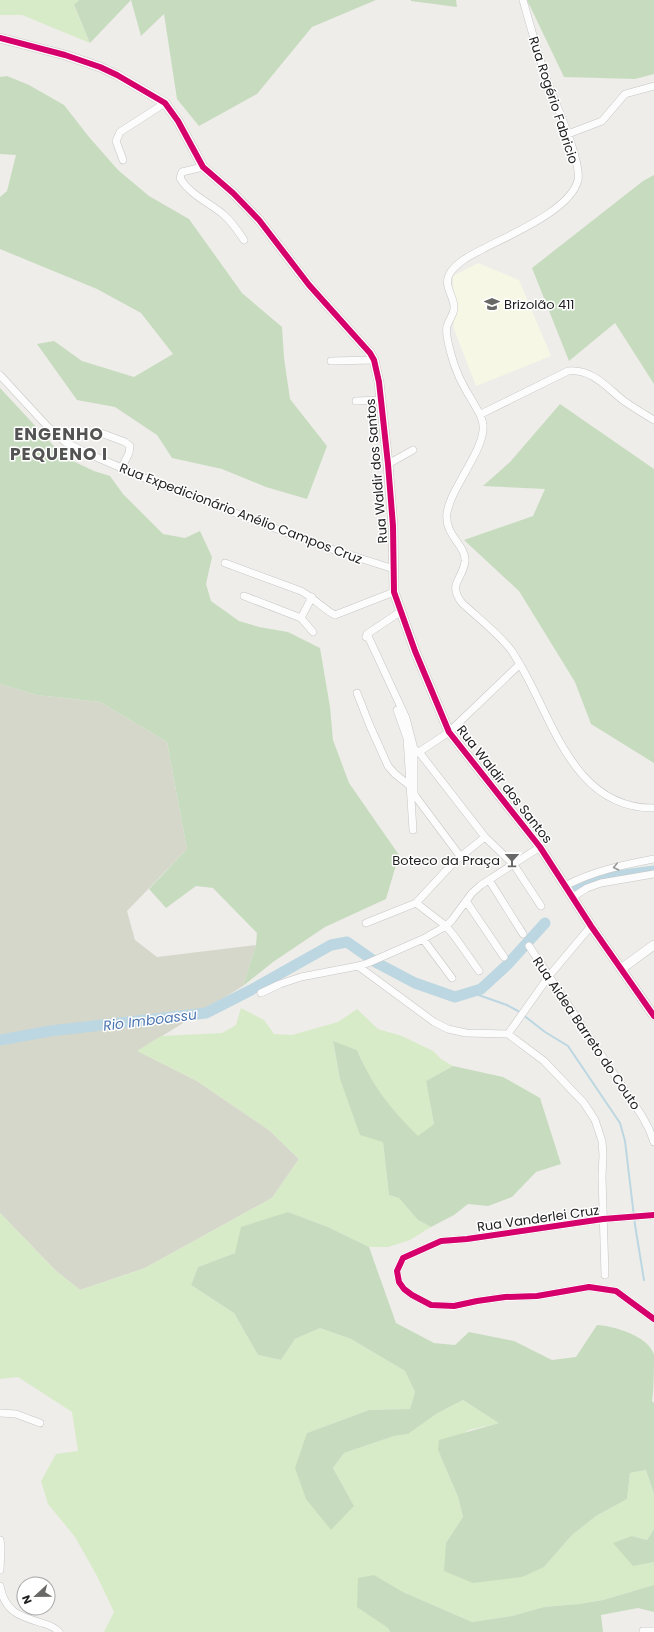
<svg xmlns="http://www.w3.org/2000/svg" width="654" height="1632" font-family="Poppins,sans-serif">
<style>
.education{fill:#f6f7e5}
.construction{fill:#d6d7cb}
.grass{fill:#d8ebc8}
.forest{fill:#c7dcbf}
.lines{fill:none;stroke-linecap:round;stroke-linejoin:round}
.stream{stroke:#bcd7e1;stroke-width:2}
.river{stroke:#bcd7e1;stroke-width:11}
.minor-casing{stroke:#c7c6c5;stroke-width:8}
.tertiary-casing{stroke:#c7c6c5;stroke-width:10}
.minor{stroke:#fcfcfc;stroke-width:7}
.tertiary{stroke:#fcfcfc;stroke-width:9}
.cycleway-casing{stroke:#fff;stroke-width:8}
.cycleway{stroke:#d6006c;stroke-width:6}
.oneway{stroke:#999}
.labels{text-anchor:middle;stroke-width:3;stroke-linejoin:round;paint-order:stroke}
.street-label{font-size:13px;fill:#202020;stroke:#fff}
.poi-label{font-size:13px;fill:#202020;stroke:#fff;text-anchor:start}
.water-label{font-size:14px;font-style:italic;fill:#4c76b0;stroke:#fff}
.district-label{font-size:17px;font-weight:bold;letter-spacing:1px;fill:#535353;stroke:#fff}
</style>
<rect width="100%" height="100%" fill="#eeede9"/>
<path class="education" d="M478,263l41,17 32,76 -75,30 -22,-57 -1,-53z"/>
<path class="construction" d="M0,684l37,11 63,7 67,40 20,107 -60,62 8,29 22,17 99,-12 -13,41 -105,65 59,30 72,49 30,29 -27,39 -127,70 -65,22 -24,-19 -56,-58z"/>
<path class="grass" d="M0,0h79l-5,6 16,37 -68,-28h-22z
M241,1008l23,12 10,14 18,1 46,-13 19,-13 21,20 24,7 31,15 8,8 12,7 -27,15 8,43 -16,13 -29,-31 -21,-32 -11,-24 -24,-8 7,37 43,63 6,53 10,3 19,22 13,7 -21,13 -22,7h-19l-41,-20 -40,-15 -53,41 -37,14 -7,18 43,28 24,42 23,5 14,-21 25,-11 31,11 54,32 10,21 -5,17 -41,1 -62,23 47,73 -21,-38 11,-15 50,-17 14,-2 28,-20 27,-14 37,23 -31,7 -31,20 20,47 5,21 -17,25 98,24 28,-32 24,-19 31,-17 3,-26 16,-3 8,24v35l-7,11 -15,-4 1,29 21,-3v23l-51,15 -24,4 -35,3 -32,9 -40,6 -69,-30 -29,-16 14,52 2,4h-286l10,-20 -17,-36 -22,-39 -27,-33 -7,-23 15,-27 22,-3 -6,-39 -54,-35 -18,2v-166l56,58 24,19 65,-22 127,-70 27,-39 -30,-29 -72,-49 -60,-30 24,-15 61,-3 14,-8z"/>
<path class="forest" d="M79,0h52l-41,43 -16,-38z
M131,0h245l-64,27 -55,67 -58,32 -22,-27 -13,-85 -23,22z
M411,0h45l1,7 -46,-6z
M527,0h127v74l-19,5 -71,-2z
M7,76l22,9 35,20 25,32 29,33 31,26 40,23 53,74 40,34 2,31 6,41 37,47 -20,53 -41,-12 -44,-18 -50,-11 -15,-23 -42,-28 -38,-7 -40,-56 17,-3 28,20 52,16 39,-23 -32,-41 -44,-24 -97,-40v-52l7,-6 9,-36 -16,-1v-77z
M654,175v209l-39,-61 -46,38 -37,-93 111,-87z
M0,388l53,57 22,17 19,9 16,5 13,18 40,40 22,4 15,-7 12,26 -6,27 5,17 28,20 20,6 29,5 32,16 10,59 3,33 16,43 50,72 -13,44 -61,28 -52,35 -30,24 13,-41 1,-12 -44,-45 -17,-2 -30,22 -17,-19 38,-40 -20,-107 -67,-40 -63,-7 -37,-11z
M560,404l94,65v294l-63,-39 -16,-42 -56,-91 -55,-51 69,-24 12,-27 -62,-3 27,-24z
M333,1041l24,9c16,37 33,58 61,86l16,-12 -8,-43 27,-15 50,11 37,21 21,66 -25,8 -24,25 -24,9 -20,-2 -14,11 -23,12 -13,-7 -19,-22 -10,-3 -6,-53 -23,-7 -20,-56z
M288,1212l40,15 41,20 27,76 38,20 21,2 14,-13 45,9 38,19 24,-3 21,-32c17,1 52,11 57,30 0,9 0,37 -2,46l2,2v91l-8,-24 -16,3 -3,26 -31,17 -24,19 -28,32 -22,10 -49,6 -29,-12 2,-28 17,-26 -5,-20 -20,-47 1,-10 60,-17 -36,-23 -27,14 -28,20 -14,2 -50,17 -11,15 21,38 -23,24 -25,-31 -11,-31 12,-35 62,-23 41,-1 5,-17 -10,-21 -54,-32 -31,-11 -25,11 -14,21 -23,-5 -24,-42 -43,-28 7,-18 37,-14 6,-26z
M654,1529v33l-21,4 -20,-23 19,-7 15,4z
M374,1575l29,17 69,30 40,-6 32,-9 35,-3 24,-4 51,-15v27l-16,-4 -37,7 2,17h-213l-2,-4 -31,-21 1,-29z"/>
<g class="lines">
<path class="stream" d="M470,992l37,13 11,6 27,21 23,14 52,77 5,18 10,84 9,55"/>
<path class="river" d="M575,888l41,-12 38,-5
M0,1040l50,-9 156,-18 45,-23 80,-45 16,-3 30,21 38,20 40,14 26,-8 26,-24 38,-42"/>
<defs>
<path id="minor" d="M523,0c7,25 14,50 22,75 7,21 37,85 33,105 -7,30 -69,55 -95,69 -12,6 -28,14 -34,26 -5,11 4,20 5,31 1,8 -5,13 -7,20 -2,7 2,20 4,28 4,16 13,34 22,48 4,8 9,13 10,23 3,23 -32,62 -36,88 -3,22 19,32 18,48 -2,19 -18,22 -3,42 15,14 37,31 49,47 4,5 7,12 11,18 32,55 53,141 132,140
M568,134l34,-13 23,-27 29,-8
M123,160l-7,-19 4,-9 45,-29
M203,167l-21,5 -2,6c10,17 30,25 44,37 8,7 14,16 20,25
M331,361l43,-1
M0,375l47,51 18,16 22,11 62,27 120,46 62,23 63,20
M356,401l25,-1
M481,414l87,-43c25,-2 38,16 56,30 10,7 20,13 30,19
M101,433l24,9 5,4 -1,7 -8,16
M388,464l25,-14
M225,563l76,28c13,7 22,18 34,24l59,-23
M244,596l57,22 12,14
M301,618l11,-21
M367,634l39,84 8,31 5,3 66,85 29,28 27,41
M366,637l1,-3 33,-22
M357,693l13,33 18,40 7,8 14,11
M397,710l10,28 6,92
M410,750l4,-1v44l2,4 44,59
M419,752l30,-20 71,-68
M489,880l34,54
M565,886c28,-15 58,-21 89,-27
M573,897l14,-9 14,-5 53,-9
M466,901l38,56
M416,903l30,23 9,11 24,34
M366,923l50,-20 39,-42 30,-24
M423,939l29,39
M529,946l113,170 7,13 5,13
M358,966l76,56 14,7 18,4 42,1 36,27 40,42 11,17 7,21 1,14 -1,21 3,99
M261,993l19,-9 21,-7 57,-11 10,-3 55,-24 23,-13 6,-6 20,-27 9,-8 59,-38
M508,1034l41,-58 42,-50
M654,1215l-51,4 -136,20 -26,2 -38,17 -6,13 2,11 5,7 8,6 19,10 23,1 23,-5 28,-4 32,-1 52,-9 27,4 38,28
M0,1413l16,1 24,9
M0,1540l1,7 -1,23
M0,1586c5,26 19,30 42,37 7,2 13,4 17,9
M643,1631h11"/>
<path id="tertiary" d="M0,38l65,17 35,12 17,8 48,28 13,18 25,46 30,26 26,27 50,65 61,68 4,7 5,22 9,82 5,62 1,66 21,59 34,81 91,115 51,79 63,90
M621,969l33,-24"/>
</defs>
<use href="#minor" class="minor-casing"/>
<use href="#tertiary" class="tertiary-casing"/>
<use href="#minor" class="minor"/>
<use href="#tertiary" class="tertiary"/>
<defs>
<path id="cycleway" d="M0,38l65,17 35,12 17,8 48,28 13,18 25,46 30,26 26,27 50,65 61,68 4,7 5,22 9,82 5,62 1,66 21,59 34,81 91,115 51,79 63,90
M654,1215l-51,4 -136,20 -26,2 -38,17 -6,13 2,11 5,7 8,6 19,10 23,1 23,-5 28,-4 32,-1 52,-9 27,4 38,28"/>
</defs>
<use href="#cycleway" class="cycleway-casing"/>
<use href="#cycleway" class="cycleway"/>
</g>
<defs><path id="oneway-chevron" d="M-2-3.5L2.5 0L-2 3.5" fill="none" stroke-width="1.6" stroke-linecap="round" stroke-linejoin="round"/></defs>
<use class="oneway" href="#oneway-chevron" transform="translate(616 867) rotate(167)"/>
<defs>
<symbol id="school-bare" viewBox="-9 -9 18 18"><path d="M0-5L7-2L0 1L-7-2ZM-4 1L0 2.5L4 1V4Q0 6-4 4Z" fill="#686866" stroke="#fff" stroke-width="2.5" paint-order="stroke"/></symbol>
<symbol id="bar-bare" viewBox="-9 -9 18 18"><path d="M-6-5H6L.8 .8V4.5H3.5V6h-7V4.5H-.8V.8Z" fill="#686866" stroke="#fff" stroke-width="2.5" paint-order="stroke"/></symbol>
</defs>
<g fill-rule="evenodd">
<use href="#school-bare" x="481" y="293" width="22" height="22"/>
<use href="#bar-bare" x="501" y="849" width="22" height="22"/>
</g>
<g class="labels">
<g class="street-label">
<text transform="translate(554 100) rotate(72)" y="5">Rua Rogério Fabricio</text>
<text transform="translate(376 471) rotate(-95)" y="5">Rua Waldir dos Santos</text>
<text transform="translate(241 513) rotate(21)" y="5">Rua Expedicionário Anélio Campos Cruz</text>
<text transform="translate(505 784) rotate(52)" y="5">Rua Waldir dos Santos</text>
<text transform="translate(587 1033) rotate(56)" y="5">Rua Aidea Barreto do Couto</text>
<text transform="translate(538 1218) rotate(-8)" y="5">Rua Vanderlei Cruz</text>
</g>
<g class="poi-label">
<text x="504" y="309">Brizolão 411</text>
<text x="500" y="865" text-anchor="end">Boteco da Praça</text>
</g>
<g class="water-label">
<text transform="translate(150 1020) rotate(-7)" y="5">Rio Imboassu</text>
</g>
<g class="district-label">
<text x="59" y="440">ENGENHO<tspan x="59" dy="20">PEQUENO I</tspan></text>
</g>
</g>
<g transform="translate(36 1596) rotate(248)"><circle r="19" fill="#ffffff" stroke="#a6a6a6"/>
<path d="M0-3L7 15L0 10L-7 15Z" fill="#686866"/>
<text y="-6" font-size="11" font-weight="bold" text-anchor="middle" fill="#202020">N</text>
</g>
</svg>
